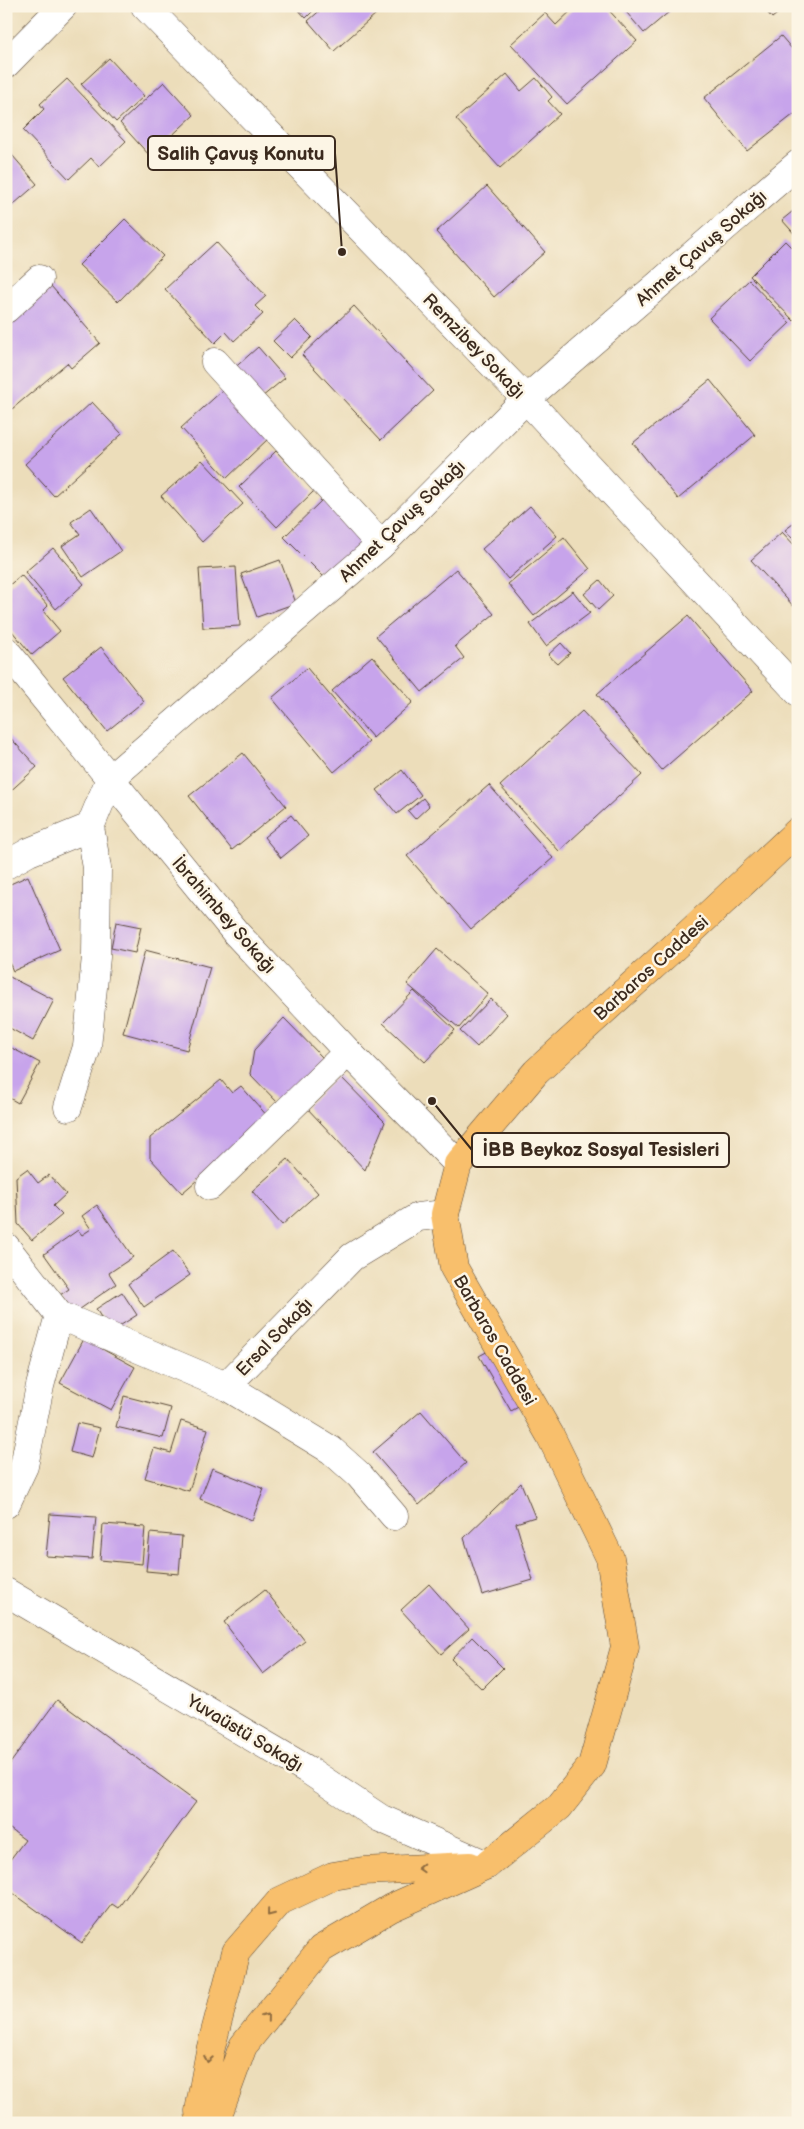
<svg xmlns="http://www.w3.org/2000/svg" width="804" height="2129" font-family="'Balsamiq Sans',sans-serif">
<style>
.building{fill:#c7a4eb}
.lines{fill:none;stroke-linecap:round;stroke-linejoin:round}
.minor-casing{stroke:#564535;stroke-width:29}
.major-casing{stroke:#564535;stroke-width:29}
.minor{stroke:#fff;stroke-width:28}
.major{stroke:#f8bf6c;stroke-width:28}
.oneway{stroke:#906d41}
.labels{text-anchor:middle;stroke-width:5;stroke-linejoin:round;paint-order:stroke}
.street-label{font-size:18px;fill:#3b2a1e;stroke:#fcf5e5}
.leader{fill:none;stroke:#3b2a1e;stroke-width:2}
.callout-dot{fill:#3b2a1e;stroke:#fcf5e5;stroke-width:2}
.callout{fill:#fcf5e5;stroke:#3b2a1e;stroke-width:2}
.callout-label{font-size:19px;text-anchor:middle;font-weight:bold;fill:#3b2a1e}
</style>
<rect width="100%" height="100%" fill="#fcf5e5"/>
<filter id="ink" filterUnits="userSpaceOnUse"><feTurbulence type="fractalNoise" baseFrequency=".02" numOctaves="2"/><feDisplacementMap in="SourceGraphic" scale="10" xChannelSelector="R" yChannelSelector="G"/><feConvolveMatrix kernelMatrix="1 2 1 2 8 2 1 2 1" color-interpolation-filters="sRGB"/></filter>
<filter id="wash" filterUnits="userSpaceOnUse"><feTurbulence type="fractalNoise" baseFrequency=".0096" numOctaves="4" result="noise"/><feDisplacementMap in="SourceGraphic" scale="20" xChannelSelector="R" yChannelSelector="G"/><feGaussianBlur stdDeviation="1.12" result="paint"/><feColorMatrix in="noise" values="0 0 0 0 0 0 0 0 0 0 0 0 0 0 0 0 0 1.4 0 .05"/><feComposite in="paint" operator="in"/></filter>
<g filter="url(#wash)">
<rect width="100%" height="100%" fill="#ecddba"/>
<g id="blocks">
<path class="building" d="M295,6h23l-12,12z
M325,6h60l-51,45 -26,-30z
M576,6h29l32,35 -70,63 -56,-60 34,-31 11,12z
M621,6h55l-32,27z
M762,6h25l-15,12z
M781,36l17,20v55l-51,40 -43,-53z
M109,58l35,38 -28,26 -35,-38z
M507,74l14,17 15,-13 16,19 -4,4 12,13 -60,54 -44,-49z
M67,79l59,62 -27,26 -8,-9 -22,21 -46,-49 21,-21 -4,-5z
M164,82l30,33 -44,41 -30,-33z
M6,148l31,36 -31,27z
M487,186l58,66 -51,45 -58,-65z
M798,207v31l-16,-18z
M125,219l38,37 -45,46 -39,-37z
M785,241l13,13v63l-4,4 -44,-45z
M216,242l50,54 -11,10 8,8 -29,27 -8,-9 -11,11 -50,-54z
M749,280l41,43 -40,38 -41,-43z
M51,286l49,57 -29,25 -4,-5 -61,51v-89z
M354,306l79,85 -52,49 -79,-85z
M295,320l17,17 -22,21 -17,-17z
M258,347l27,31 -29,24 -26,-30z
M710,380l45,55 -77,64 -45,-56z
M224,389l45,49 -42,40 -46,-50z
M92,402l30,32 -68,62 -29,-32z
M276,451l38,40 -37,36 -38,-40z
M202,460l41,44 -41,38 -41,-46z
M323,499l42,42 -38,39 -43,-43z
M530,506l27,30 -49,43 -26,-30z
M91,508l30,43 -38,26 -21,-31 18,-12 -9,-12z
M798,520v25l-13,-15z
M782,532l16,17 -1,61 -46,-50z
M564,537l26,32 -56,47 -26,-32z
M53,548l31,36 -28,25 -31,-37z
M280,560l16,43 -39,14 -16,-43z
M236,567l4,59 -37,2 -4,-59z
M456,569l38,45 -39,32 9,12 -42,34 -46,-56z
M21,575l27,31 -5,5 17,20 -28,24 -26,-31v-36z
M600,580l13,16 -15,14 -14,-16z
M573,591l17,22 -44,33 -16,-22z
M688,616l65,75 -91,79 -65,-76z
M561,643l9,10 -12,11 -10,-9z
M101,647l43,54 -37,30 -44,-54z
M372,656l41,46 -40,36 -41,-47z
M307,668l62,74 -35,30 -62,-74z
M582,711l60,64 -83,76 -59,-65z
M6,733l31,34 -31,28z
M243,753l43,53 -54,44 -43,-54z
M402,770l19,25 -24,19 -20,-24z
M489,785l64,73 -82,71 -64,-73z
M423,798l6,8 -14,13 -7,-8z
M291,815l17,21 -27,22 -17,-21z
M28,876l32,74 -47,21 -7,-15v-70z
M116,922l25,5 -6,26 -24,-5z
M437,949l51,45 -29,34 -52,-44z
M145,950l65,17 -23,83 -64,-17z
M6,975l48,25 -21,41 -27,-15z
M414,991l41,39 -30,32 -42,-39z
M491,999l16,15 -30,33 -17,-16z
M284,1018l40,41 -46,44 -28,-29 4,-24z
M6,1045l34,18 -22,40 -12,-7z
M339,1075l46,47 -20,48 -59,-63z
M221,1080l11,13 9,-7 28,32 -87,75 -32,-35v-20z
M288,1159l30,34 -36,32 -30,-34z
M27,1169l11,14 11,-8 17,19 -13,12 9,9 -30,25 -14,-16 -2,-47z
M97,1205l36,52 -24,16 7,11 -43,30 -13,-19 9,-6 -25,-35 34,-24 4,5 9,-6 -9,-13z
M173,1251l17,24 -46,32 -16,-23z
M122,1292l15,23 -27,17 -14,-23z
M84,1339l51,28 -24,43 -51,-27z
M492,1349l32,55 -13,7 -32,-55z
M124,1396l47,12 -8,30 -47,-11z
M421,1411l45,52 -47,42 -46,-53z
M181,1421l27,8 -19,62 -44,-13 9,-30 17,5z
M77,1423l23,5 -8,30 -22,-6z
M212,1468l52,21 -12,31 -52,-21z
M521,1483l14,34 -19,6 17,57 -51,15 -18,-57z
M50,1514l46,3 -4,42 -46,-3z
M103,1524l42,3 -3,37 -42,-4z
M150,1533l32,3 -3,38 -33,-3z
M429,1584l40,45 -28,25 -40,-44z
M265,1590l40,51 -42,33 -39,-52z
M472,1637l31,31 -21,21 -31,-30z
M57,1700l139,102 -78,106 -6,-4 -30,39 -76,-55v-23l19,-25 -19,-14v-57z"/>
</g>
</g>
<g filter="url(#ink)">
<use href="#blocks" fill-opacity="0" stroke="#564535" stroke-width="1"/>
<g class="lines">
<defs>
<path id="minor" d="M145,6l381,393 272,293
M6,64l57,-58
M6,309l33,-30
M215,362l166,183
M6,651l230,282 112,119 110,112
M6,865l23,-13 61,-25 20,-48 271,-234 145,-146 272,-235
M68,1107l19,-60 9,-90 1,-89 -7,-41
M210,1186l138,-134
M6,1247l53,68 167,71 126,-129 66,-40 27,-3
M226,1386l105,64 28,25 35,41
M6,1504l18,-38 16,-80 19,-71
M6,1592l302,178 72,48 107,47"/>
<path id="major" d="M200,2123l-1,-12 11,-60 26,-99 44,-51 53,-25 30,-5 107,-5
M215,2123l28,-77 78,-97 70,-41 96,-43 72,-58 33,-42 33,-118 -15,-89 -60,-123 -96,-167 -9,-54 13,-50 78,-92 147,-133 115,-108"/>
</defs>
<use href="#minor" class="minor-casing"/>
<use href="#major" class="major-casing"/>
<use href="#minor" class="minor"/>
<use href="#major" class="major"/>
</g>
<defs><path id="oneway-chevron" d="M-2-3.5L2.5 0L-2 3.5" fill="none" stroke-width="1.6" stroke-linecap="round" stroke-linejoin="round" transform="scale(1.25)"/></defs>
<g class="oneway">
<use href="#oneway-chevron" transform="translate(421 1868) rotate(178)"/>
<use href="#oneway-chevron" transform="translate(270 1913) rotate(129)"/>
<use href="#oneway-chevron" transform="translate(266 2017) rotate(-51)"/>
<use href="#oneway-chevron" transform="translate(208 2059) rotate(100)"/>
</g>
</g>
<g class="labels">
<g class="street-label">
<text transform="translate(701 248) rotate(-41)" y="6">Ahmet Çavuş Sokağı</text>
<text transform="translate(474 346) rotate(46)" y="6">Remzibey Sokağı</text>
<text transform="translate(402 521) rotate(-44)" y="6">Ahmet Çavuş Sokağı</text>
<text transform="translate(224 915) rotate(49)" y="6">İbrahimbey Sokağı</text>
<text transform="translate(651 968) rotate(-42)" y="6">Barbaros Caddesi</text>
<text transform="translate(274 1337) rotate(-46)" y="6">Ersal Sokağı</text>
<text transform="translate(495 1340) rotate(60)" y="6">Barbaros Caddesi</text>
<text transform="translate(245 1733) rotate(31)" y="6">Yuvaüstü Sokağı</text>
</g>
</g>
<path class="leader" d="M342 252L335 153M432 1101L472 1150"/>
<g class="callout-dot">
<circle cx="342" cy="252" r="5"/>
<circle cx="432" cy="1101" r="5"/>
</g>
<g class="callout">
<rect x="148" y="136" width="187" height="34" rx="5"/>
<rect x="472" y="1133" width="257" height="34" rx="5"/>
</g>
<g class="callout-label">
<text x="241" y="160">Salih Çavuş Konutu</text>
<text x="601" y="1156">İBB Beykoz Sosyal Tesisleri</text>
</g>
<rect width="804" height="2129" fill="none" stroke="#fcf5e5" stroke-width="25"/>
</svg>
